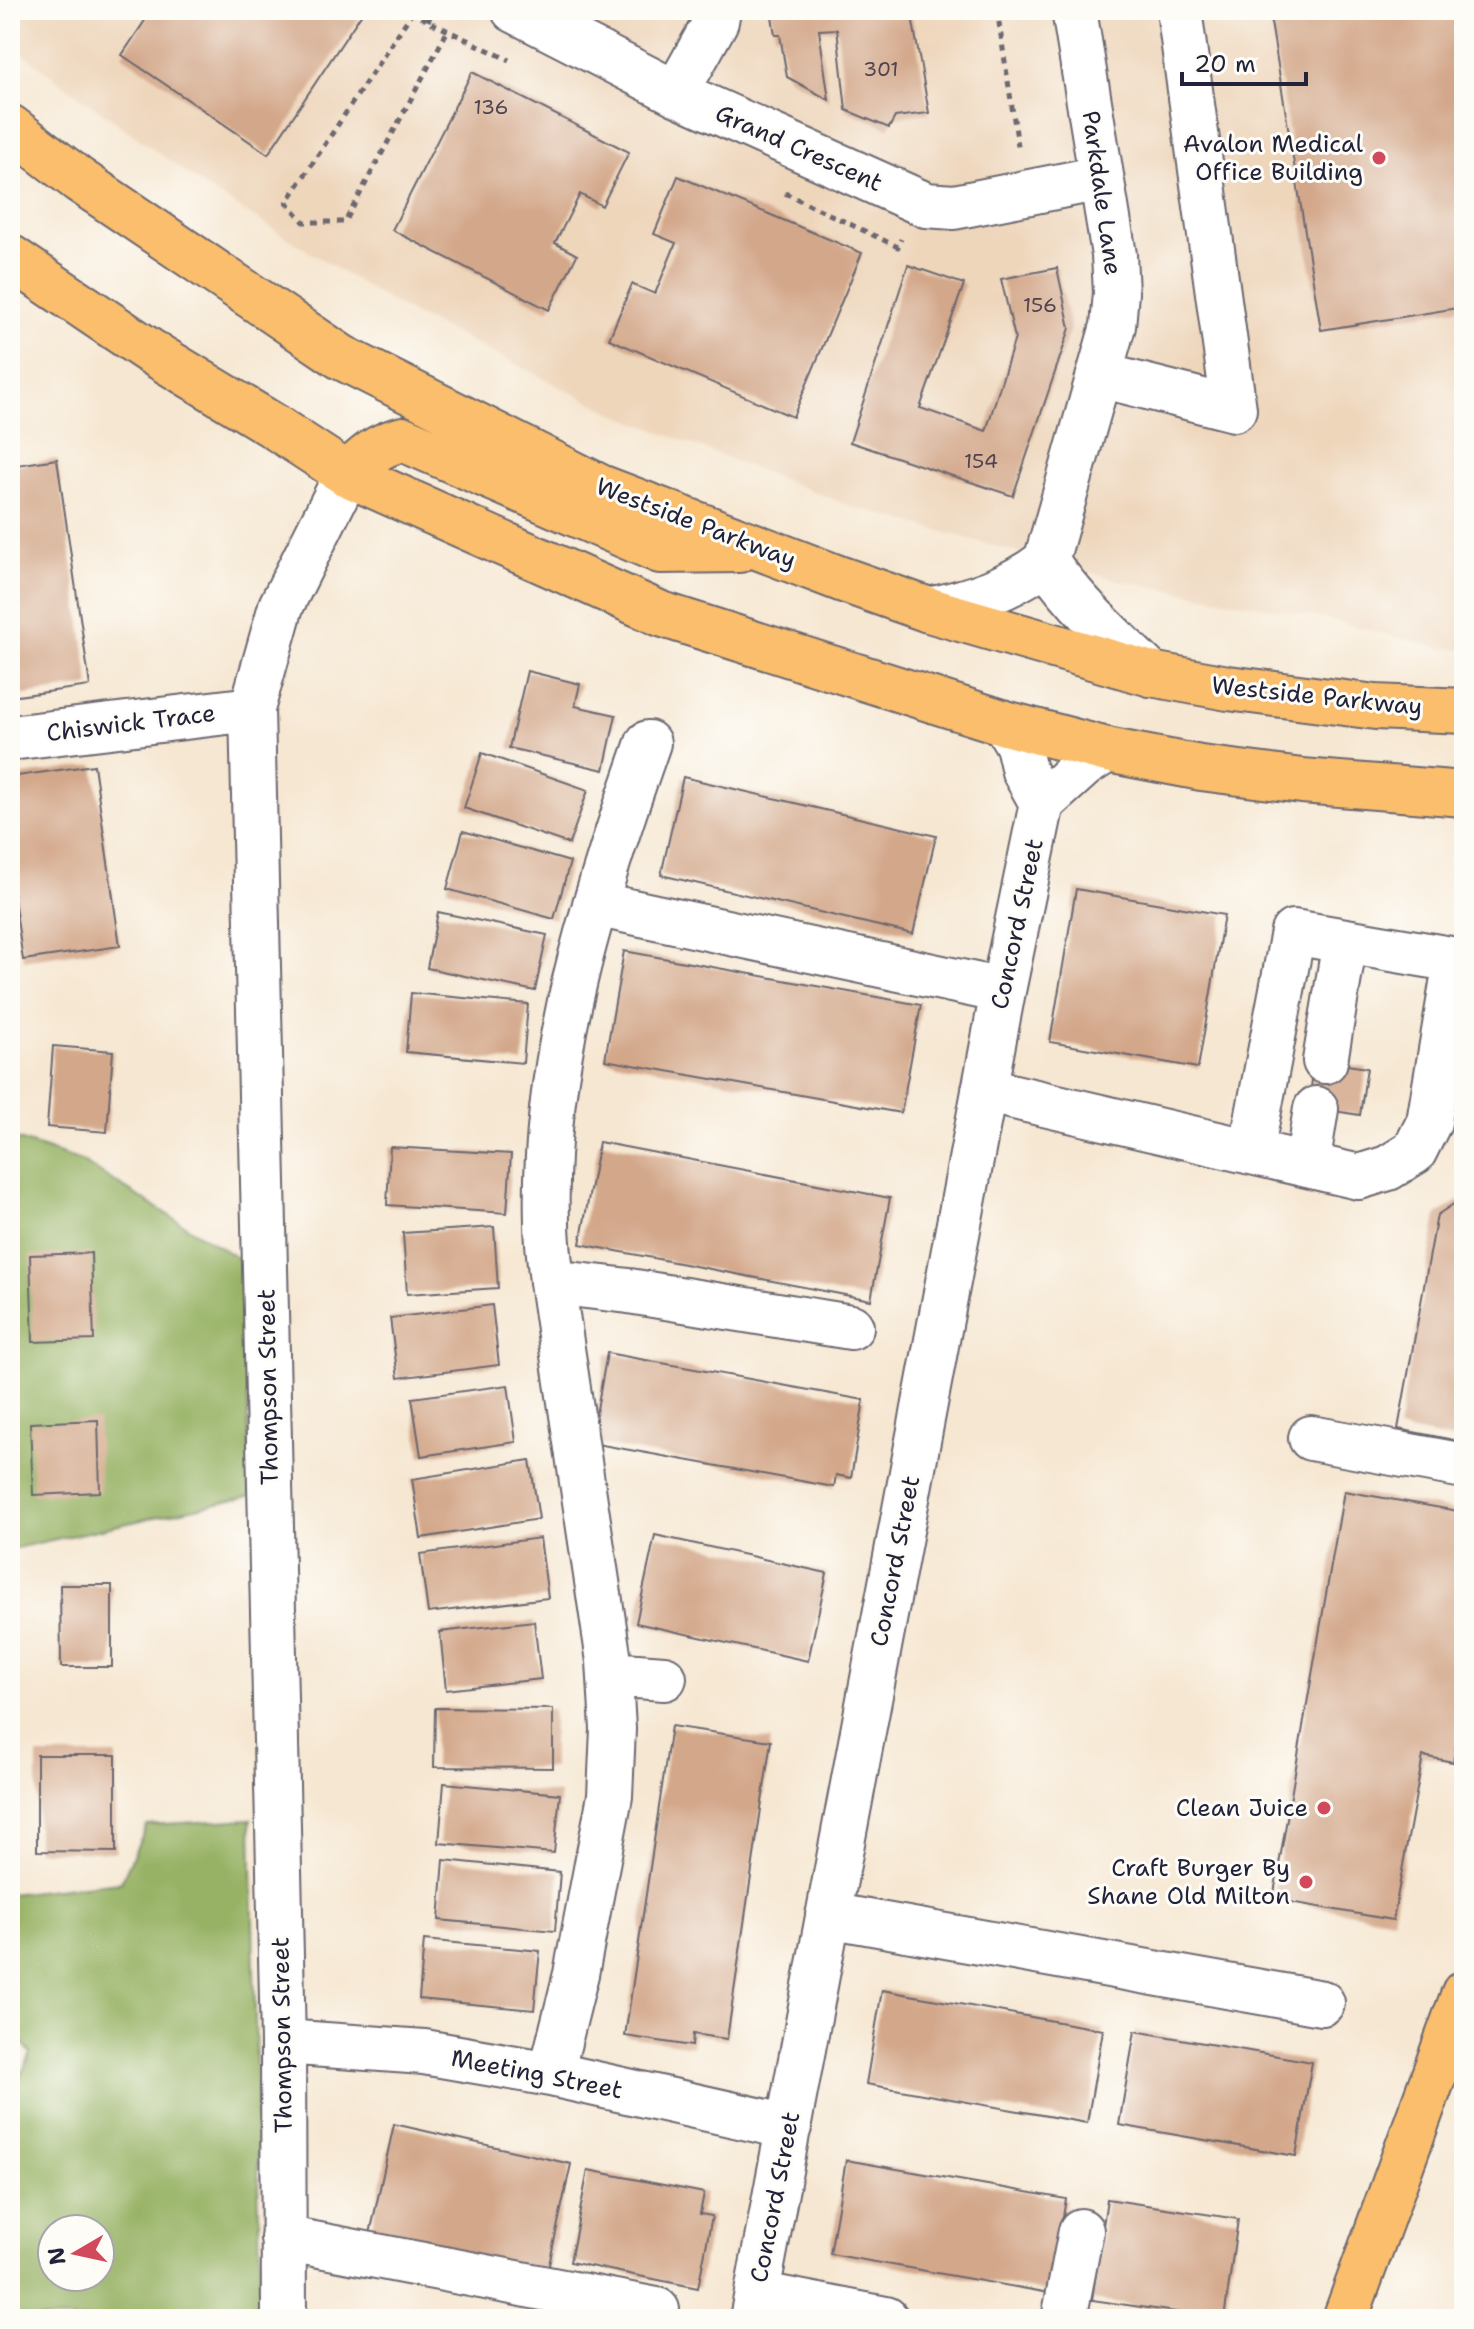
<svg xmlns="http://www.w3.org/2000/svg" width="1474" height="2329" font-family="'Shantell Sans',sans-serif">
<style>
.built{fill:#eed6bb}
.forest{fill:#97b265;stroke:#5c6a50;stroke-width:2;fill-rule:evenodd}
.building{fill:#d3a78a}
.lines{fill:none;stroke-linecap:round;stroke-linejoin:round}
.minor-casing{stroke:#6c6770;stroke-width:48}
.major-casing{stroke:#6c6770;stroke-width:48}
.highway-casing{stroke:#6c6770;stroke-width:48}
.path{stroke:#6c6770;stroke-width:5;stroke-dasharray:6 6;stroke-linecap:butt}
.minor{stroke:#fff;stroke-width:44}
.major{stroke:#fabe6d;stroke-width:44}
.highway{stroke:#fabe6d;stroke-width:44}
.poi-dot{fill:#d1495b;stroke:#fdfcf7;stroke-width:3}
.labels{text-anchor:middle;stroke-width:6;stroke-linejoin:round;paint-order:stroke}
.number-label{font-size:20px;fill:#4e434f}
.poi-label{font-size:24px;fill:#22223b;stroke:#fdfcf7;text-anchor:end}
.street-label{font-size:24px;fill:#22223b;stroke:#fdfcf7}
</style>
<rect width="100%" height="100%" fill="#fdfcf7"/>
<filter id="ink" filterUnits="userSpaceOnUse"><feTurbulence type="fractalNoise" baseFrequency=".0125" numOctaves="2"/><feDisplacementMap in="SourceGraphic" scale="16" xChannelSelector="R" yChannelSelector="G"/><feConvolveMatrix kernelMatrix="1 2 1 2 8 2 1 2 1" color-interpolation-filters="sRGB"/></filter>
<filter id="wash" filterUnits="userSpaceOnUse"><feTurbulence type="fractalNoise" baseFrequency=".006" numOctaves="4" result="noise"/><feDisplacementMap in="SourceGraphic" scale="32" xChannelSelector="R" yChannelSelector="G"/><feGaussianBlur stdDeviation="1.8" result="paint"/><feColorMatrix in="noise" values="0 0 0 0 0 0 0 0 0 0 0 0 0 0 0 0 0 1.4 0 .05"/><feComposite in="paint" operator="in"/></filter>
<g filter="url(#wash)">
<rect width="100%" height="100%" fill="#f6e7d2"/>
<path class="built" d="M10,10h1454v640l-29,-3 -112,-29 -205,-38 -265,-73 -236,-92 -226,-113 -184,-114 -158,-114 -39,-32z"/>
<path class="forest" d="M10,1137l71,24 163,101 6,234 -239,53 -1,103z
M251,1819l10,500h-251v-218l21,-48 -21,-25v-134l111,-12 26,-57zM52,2229h48v48h-48z"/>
<g id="blocks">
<path class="building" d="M152,10h8l4,3 1,-3h199l-96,144 -146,-99z
M771,10h130v7l11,-1 17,97 -34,4 -6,11 -43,-18 -9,-81 -18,1 10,70 -42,-23 -7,-42h-5z
M1269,10h195v297l-143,23z
M472,72l157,80 -27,54 -22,-12 -25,49 22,12 -28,55 -157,-80z
M678,176l184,77 -69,164 -184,-78 23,-55 23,10 21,-51 -22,-9z
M908,265l56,19 -44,124 66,23 29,-93 -14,-59 56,-11 13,60 -57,168 -163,-54z
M57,459l33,227 -80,11v-231z
M527,671l53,13 -5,22 41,9 -12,55 -95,-22z
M482,753l106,37 -19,54 -105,-36z
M94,765l26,181 -97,14 -13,-89v-94z
M683,777l253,59 -23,98 -252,-59z
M463,831l107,31 -16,57 -107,-30z
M1076,889l148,26 -26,153 -148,-26z
M438,912l109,23 -12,56 -108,-23z
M624,951l297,54 -20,108 -296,-53z
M411,993l117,11 -5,59 -117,-11z
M53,1046l60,5 -6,81 -60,-5z
M1315,1060l52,8 -7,47 -52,-8z
M599,1142l291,56 -19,102 -291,-56z
M390,1147l121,7 -4,59 -120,-8z
M1464,1197v245l-66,-13 39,-214z
M494,1227l4,61 -91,6 -4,-61z
M91,1253l3,87 -61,2 -3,-87z
M492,1305l7,60 -101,13 -8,-60z
M607,1353l257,47 -13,78 -15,-3 -2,12 -243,-44z
M508,1385l8,57 -95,14 -9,-58z
M98,1420l2,72 -67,3 -3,-72z
M530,1460l9,59 -118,19 -9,-59z
M1344,1491l120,21v186l-11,64 -30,-6 -30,164 -120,-21z
M655,1535l172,38 -19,88 -172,-38z
M540,1538l8,60 -120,15 -8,-59z
M60,1585h52v82h-51z
M534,1621l7,58 -95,11 -6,-58z
M435,1708l118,1v59l-119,-1z
M671,1726l100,15 -44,298 -34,-5 -1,12 -67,-10z
M37,1755h79v97l-79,-1z
M444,1783l116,11 -6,59 -115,-10z
M444,1860l116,12 -5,59 -116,-11z
M424,1940l116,11 -6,59 -115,-11z
M882,1990l221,40 -16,93 -221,-39z
M1135,2031l177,31 -16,94 -177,-31z
M394,2124l177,40 -24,110 -177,-40z
M846,2160l220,39 -16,94 -220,-39z
M588,2170l116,23 -4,21 12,2 -14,72 -128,-26z
M1107,2199l131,20 -14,100 -132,-19z"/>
</g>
</g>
<g filter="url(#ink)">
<use href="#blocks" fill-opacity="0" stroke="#6c6770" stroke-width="2"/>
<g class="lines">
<defs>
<path id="minor" d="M514,10l162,83 250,112 28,2 147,-29
M676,93l40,-72 2,-11
M1100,375l134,34 -55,-399
M1046,561c29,42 67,77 105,113
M929,610c43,-9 83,-22 117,-49l67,-235 3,-33 -2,-38 -40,-245
M1005,723l13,22 6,26 18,32
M10,738l242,-29
M595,904l408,87
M1325,1061l20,-120
M984,1090l375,87 29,-9 26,-16 15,-30 27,-162 -163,-28 -42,220
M1307,1165l9,-56
M552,1282l77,9 222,36
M1311,1438l153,28
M610,1674l54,4
M828,1915l494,88
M283,2042l141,10 127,22 238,53
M551,2074l25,-100 34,-178 3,-67 -4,-68 -57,-379c-2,-20 -5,-40 -5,-60 -5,-164 47,-326 101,-479
M283,2238l374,72
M757,2294l129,25
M284,2319l-1,-277 -31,-1333 29,-103 66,-132
M752,2319l251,-1328 39,-188 42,-38 23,-15
M1064,2319l17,-88"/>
<path id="major" d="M10,127l69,53 262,177 259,130 241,92 88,31 222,64 77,14 148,19 88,4
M10,257l138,93 124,75 75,49 314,140 344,109 102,27 94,18 101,13 162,13
M347,474c20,-18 28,-28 56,-35l257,112 79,-1"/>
<path id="highway" d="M1345,2319l119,-326"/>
</defs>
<use href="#minor" class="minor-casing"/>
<use href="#major" class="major-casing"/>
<use href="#highway" class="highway-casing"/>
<path class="path" d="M411,10l17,11 81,39
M997,10l22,142
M413,11l-126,191 17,20h41l103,-192
M428,21l5,-11
M785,193l113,54 3,-8"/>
<use href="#minor" class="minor"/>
<use href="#major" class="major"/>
<use href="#highway" class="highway"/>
</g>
</g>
<g class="poi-dot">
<circle cx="1379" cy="158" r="8"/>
<circle cx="1324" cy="1808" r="8"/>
<circle cx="1306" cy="1882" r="8"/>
</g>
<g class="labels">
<g class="number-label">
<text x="881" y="76">301</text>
<text x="491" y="114">136</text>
<text x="1040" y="312">156</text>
<text x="981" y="468">154</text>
</g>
<g class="poi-label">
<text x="1363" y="152">Avalon Medical<tspan x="1363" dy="28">Office Building</tspan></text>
<text x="1308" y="1816">Clean Juice</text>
<text x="1290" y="1876">Craft Burger By<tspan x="1290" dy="28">Shane Old Milton</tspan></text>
</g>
<g class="street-label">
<text transform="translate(799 148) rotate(24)" y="8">Grand Crescent</text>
<text transform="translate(1102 193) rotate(82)" y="8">Parkdale Lane</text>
<text transform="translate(696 523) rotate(21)" y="8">Westside Parkway</text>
<text transform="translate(1317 696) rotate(6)" y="8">Westside Parkway</text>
<text transform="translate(131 723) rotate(-7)" y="8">Chiswick Trace</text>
<text transform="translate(1017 924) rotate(-78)" y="8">Concord Street</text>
<text transform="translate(268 1387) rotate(-91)" y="8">Thompson Street</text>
<text transform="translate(895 1561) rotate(-79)" y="8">Concord Street</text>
<text transform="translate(282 2035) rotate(-91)" y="8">Thompson Street</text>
<text transform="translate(537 2074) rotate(11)" y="8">Meeting Street</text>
<text transform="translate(775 2197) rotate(-79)" y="8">Concord Street</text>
</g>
</g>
<rect width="1474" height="2329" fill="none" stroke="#fdfcf7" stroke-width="40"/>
<g transform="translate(76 2253) rotate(261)"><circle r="38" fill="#fdfcf7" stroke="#a5a5ac" stroke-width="2"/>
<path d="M0-6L14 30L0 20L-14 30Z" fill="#d1495b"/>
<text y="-12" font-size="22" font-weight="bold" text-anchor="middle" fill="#22223b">N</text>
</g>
<path d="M1182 72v12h124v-12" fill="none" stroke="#22223b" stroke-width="4"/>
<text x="1194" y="72" font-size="24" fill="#22223b" stroke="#fdfcf7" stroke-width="6" paint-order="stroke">20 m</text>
</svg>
